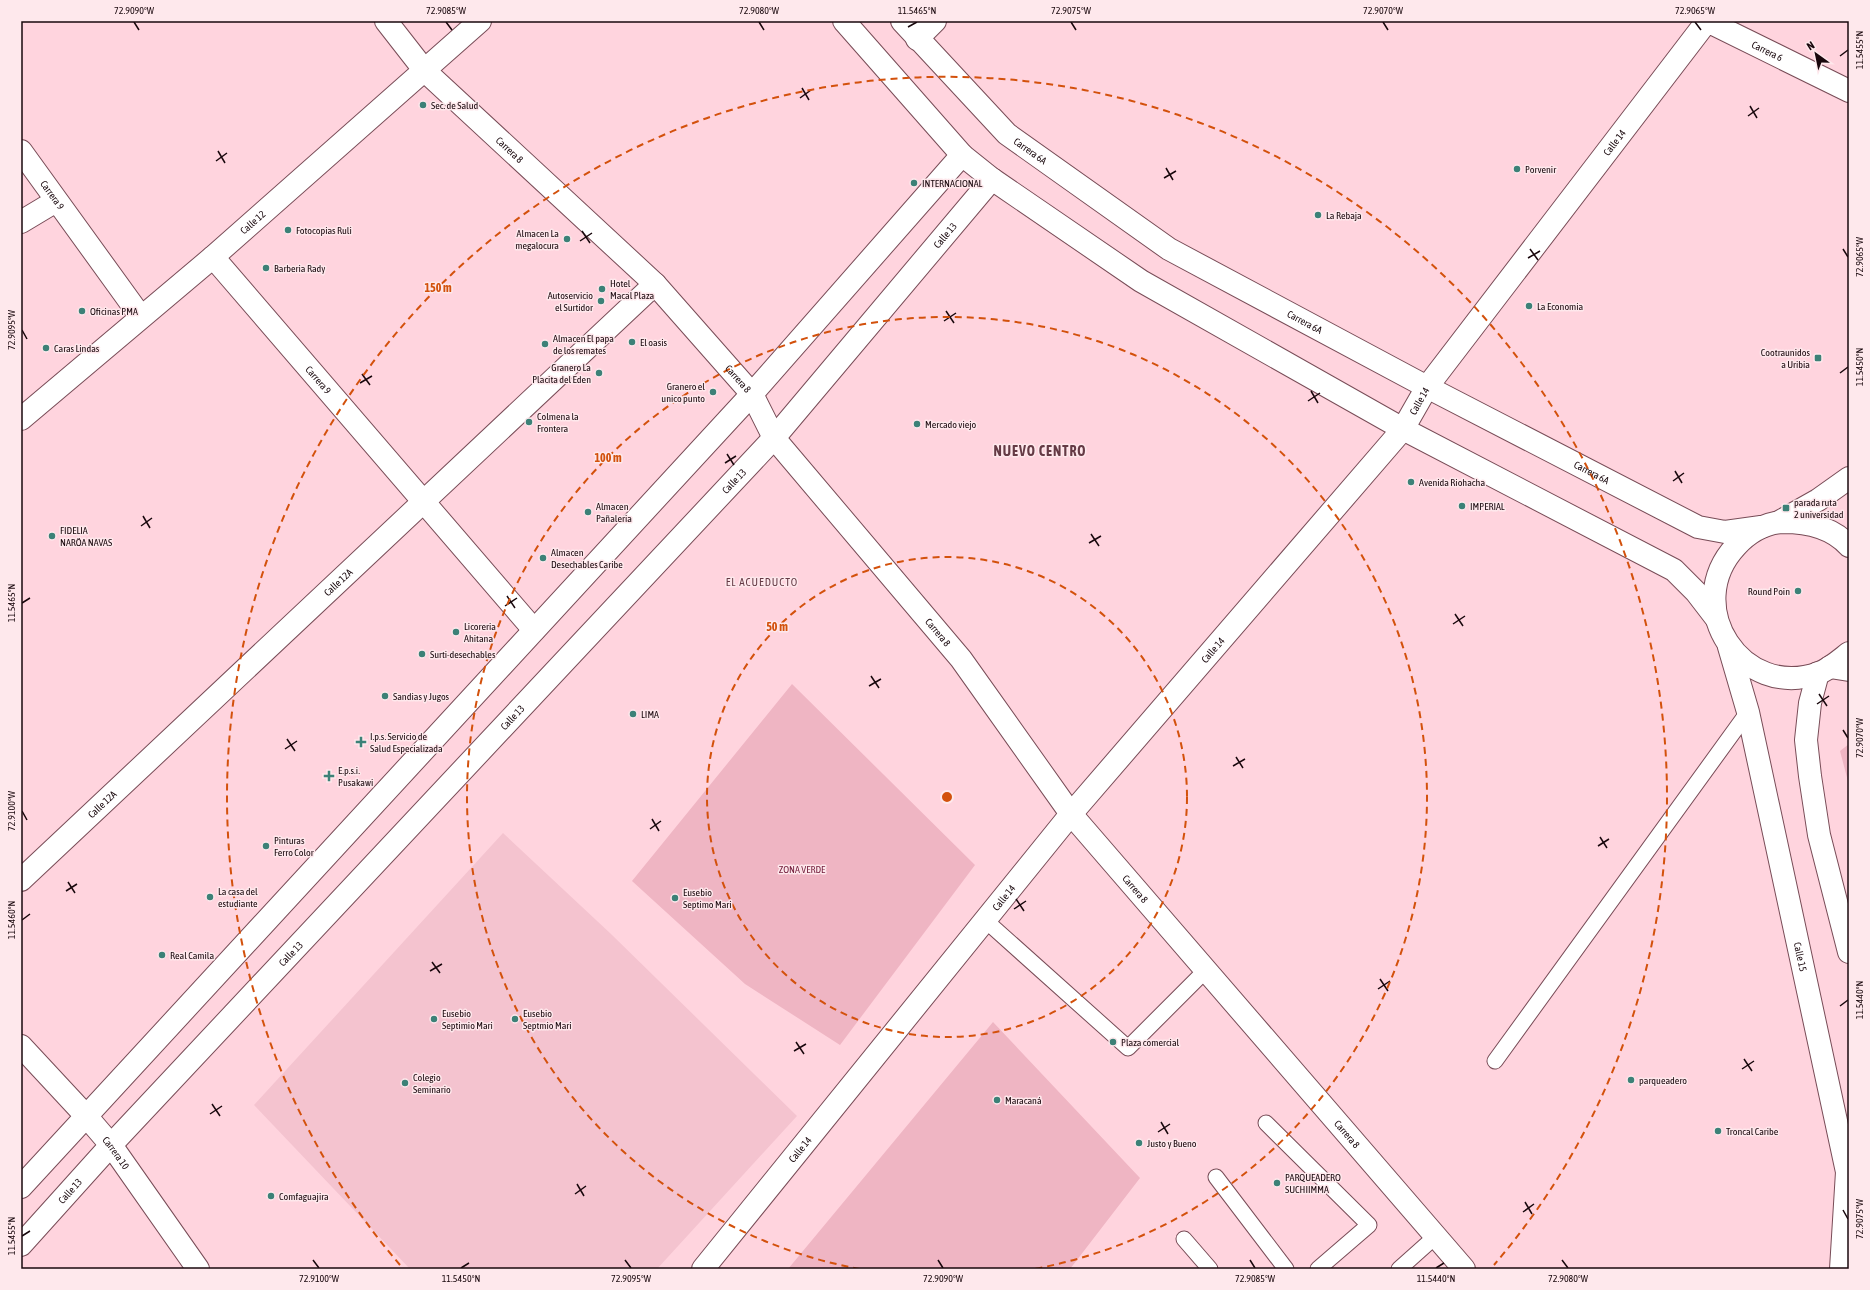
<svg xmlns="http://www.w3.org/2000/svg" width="1870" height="1290" font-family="'Asap Condensed',sans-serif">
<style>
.built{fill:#f4c3cf}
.green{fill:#efb5c3}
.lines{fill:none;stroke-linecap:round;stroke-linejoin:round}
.lane-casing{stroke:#784c57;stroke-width:17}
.street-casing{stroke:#784c57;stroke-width:24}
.secondary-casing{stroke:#784c57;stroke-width:24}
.highway-casing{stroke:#784c57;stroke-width:24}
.lane{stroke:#fff;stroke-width:15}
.street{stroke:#fff;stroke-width:22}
.secondary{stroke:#fff;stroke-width:22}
.highway{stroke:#fff;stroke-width:22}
.ticks{fill:none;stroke:#18070c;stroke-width:1.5}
.ring{fill:none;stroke:#d3510c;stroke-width:2;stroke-dasharray:7 5}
.poi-dot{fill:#3c8177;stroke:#fee8ec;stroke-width:1.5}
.labels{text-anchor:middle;stroke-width:3;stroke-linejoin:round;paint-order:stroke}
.street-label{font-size:10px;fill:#18070c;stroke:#fee8ec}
.poi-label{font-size:10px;fill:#18070c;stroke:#fee8ec;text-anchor:start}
.park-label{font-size:10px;fill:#76213f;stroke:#fee8ec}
.neighbourhood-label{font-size:11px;letter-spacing:1px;fill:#653a45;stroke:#fee8ec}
.district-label{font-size:14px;font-weight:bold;letter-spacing:1px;fill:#653a45;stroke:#fee8ec}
.centre{fill:#d3510c;stroke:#fee8ec;stroke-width:2}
.ring-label{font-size:12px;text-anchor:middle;font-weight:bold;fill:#d3510c;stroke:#fee8ec;stroke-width:3;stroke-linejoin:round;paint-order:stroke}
.neatline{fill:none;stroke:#18070c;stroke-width:1.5}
.ticks-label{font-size:10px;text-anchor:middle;fill:#18070c}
</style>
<rect width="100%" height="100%" fill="#ffd4de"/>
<path class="built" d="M503,833l108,101 186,182 -140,153h-247l-156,-164z"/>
<path class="green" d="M792,684l183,181 -135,180 -95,-61 -113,-103z
M1849,744v41l-9,-34z
M993,1022l147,156 -70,91h-282z"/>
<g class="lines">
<defs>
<path id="lane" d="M985,920l143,128 78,-78
M1495,1061l253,-349
M1266,1123l103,102 -51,44
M1216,1177l70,92
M1184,1239l26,30
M1399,1269l37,-33"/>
<g id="street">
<path id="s1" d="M386,21l39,50 230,213 97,110 22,44 187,221 110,155 393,455"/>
<path d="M844,21l118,134 30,24 149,102 262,148 271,141 22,22 20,26"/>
<path id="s2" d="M902,21l105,113 162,115 258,138 271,140 27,5 36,-5"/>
<path d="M917,39l18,-18"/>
<path id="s3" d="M21,151l120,166"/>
<path d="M21,222l35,-21"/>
<path id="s4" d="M213,257l321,373"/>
<path id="s5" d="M21,419l192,-162 267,-236"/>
<path id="s6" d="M21,880l634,-596"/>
<path id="s7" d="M21,1046l66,71 24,28 87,124"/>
<path d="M21,1187l731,-793 210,-239"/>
<path id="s8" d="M21,1245l90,-100 663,-707 218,-259"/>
<path id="s9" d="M703,1269l368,-455 332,-385 24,-42 280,-366 142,70"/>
</g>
<path id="secondary" d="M1830,667l19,3"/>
<g id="highway">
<path d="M1779,522l39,-22 31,-22"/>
<path d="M1849,546c-17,-19 -41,-24 -66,-24 -18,1 -35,11 -47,24 -56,60 6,155 83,127 11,-4 21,-13 30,-20"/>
<path id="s10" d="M1729,647l19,65 99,460 -6,97"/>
<path d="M1818,673l-8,30 -4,37 4,36 9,59 30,117"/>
</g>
</defs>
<use href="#lane" class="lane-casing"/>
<use href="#street" class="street-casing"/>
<use href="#secondary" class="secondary-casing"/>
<use href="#highway" class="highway-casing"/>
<use href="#lane" class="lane"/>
<use href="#street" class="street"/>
<use href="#secondary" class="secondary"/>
<use href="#highway" class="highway"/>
</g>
<path class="ticks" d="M134,22l5,8M446,22l6,8M759,22l5,8M1071,22l5,8M1383,22l5,8M1695,22l6,8M908,27l9,-5M1840,56l8,-6M802,88l7,12M800,98l11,-8M1750,106l7,12M1748,116l11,-8M218,151l7,12M216,161l11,-8M1166,168l7,12M1164,178l12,-7M582,231l8,12M580,241l12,-8M1530,249l8,11M1843,249l5,8M1528,258l12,-7M946,311l8,12M944,321l12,-8M22,330l5,9M1840,373l8,-6M362,374l8,11M360,383l12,-7M1311,391l7,12M1308,401l12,-8M727,454l7,11M725,463l11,-7M1675,471l7,12M1673,481l11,-8M143,516l7,12M141,526l11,-8M1091,534l8,12M1089,543l12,-7M507,596l8,12M22,603l8,-5M505,606l12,-8M1455,614l8,12M1453,624l12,-8M871,676l8,12M869,686l12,-7M1819,694l8,12M1817,704l12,-8M1843,730l5,8M287,739l8,12M285,749l12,-8M1236,757l7,11M1233,766l12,-7M22,811l5,9M652,819l7,12M650,829l11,-8M1600,837l7,11M1598,846l11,-7M68,882l7,11M66,891l11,-7M1016,899l8,12M1014,909l12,-8M22,920l8,-6M432,962l8,11M430,971l12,-7M1380,979l8,12M1378,989l12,-8M1840,1006l8,-6M796,1042l8,12M794,1051l12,-7M1744,1059l8,12M1742,1069l12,-8M212,1104l8,12M210,1114l12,-8M1161,1122l7,12M1158,1132l12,-8M577,1184l7,12M575,1194l11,-8M1525,1202l7,12M1843,1210l5,9M1523,1212l11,-8M22,1236l8,-5M313,1260l6,8M625,1260l6,8M938,1260l5,8M1250,1260l5,8M1562,1260l6,8M461,1268l8,-5M1436,1268l8,-5"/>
<g class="ring">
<circle cx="947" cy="797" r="240"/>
<path d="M860 1269A480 480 0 1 1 1034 1269"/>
<path d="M400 1265A720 720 0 1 1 1494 1265"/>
</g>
<g class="poi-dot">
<circle cx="423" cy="105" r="4"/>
<circle cx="1517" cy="169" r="4"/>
<circle cx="914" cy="183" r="4"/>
<circle cx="1318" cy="215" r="4"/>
<circle cx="288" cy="230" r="4"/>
<circle cx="567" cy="239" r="4"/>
<circle cx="266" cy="268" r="4"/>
<circle cx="602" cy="289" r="4"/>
<circle cx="601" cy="301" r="4"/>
<circle cx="1529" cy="306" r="4"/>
<circle cx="82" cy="311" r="4"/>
<circle cx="632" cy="342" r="4"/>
<circle cx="545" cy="344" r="4"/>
<circle cx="46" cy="348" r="4"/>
<rect x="1814" y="354" width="8" height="8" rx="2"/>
<circle cx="599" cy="373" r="4"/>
<circle cx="713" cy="392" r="4"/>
<circle cx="529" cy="422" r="4"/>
<circle cx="917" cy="424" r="4"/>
<circle cx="1411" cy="482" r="4"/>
<circle cx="1462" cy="506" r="4"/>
<rect x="1782" y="504" width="8" height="8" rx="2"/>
<circle cx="588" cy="512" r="4"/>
<circle cx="52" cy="536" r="4"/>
<circle cx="543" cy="558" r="4"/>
<circle cx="1798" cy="591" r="4"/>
<circle cx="456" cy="632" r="4"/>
<circle cx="422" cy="654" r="4"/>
<circle cx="385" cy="696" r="4"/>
<circle cx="633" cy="714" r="4"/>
<path d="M359 736h4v4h4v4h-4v4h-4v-4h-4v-4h4z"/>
<path d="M327 770h4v4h4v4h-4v4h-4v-4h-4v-4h4z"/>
<circle cx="266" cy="846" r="4"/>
<circle cx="210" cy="897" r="4"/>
<circle cx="675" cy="898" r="4"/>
<circle cx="162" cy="955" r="4"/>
<circle cx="434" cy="1019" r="4"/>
<circle cx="515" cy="1019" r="4"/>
<circle cx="1113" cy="1042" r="4"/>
<circle cx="1631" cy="1080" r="4"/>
<circle cx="405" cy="1083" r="4"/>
<circle cx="997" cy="1100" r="4"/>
<circle cx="1718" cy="1131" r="4"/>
<circle cx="1139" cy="1143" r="4"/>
<circle cx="1277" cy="1183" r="4"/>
<circle cx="271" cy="1196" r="4"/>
</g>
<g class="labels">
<g class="street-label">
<text dy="4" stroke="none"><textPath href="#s9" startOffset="1670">Carrera 6</textPath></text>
<text dy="4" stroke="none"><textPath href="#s9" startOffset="1450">Calle 14</textPath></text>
<text dy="4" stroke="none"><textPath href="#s1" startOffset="179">Carrera 8</textPath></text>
<text dy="4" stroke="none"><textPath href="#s2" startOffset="183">Carrera 6A</textPath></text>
<text dy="4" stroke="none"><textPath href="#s3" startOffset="54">Carrera 9</textPath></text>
<text dy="4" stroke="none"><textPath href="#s5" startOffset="304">Calle 12</textPath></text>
<text dy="4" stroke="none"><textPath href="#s8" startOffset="1369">Calle 13</textPath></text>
<text dy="4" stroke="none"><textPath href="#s2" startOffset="507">Carrera 6A</textPath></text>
<text dy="4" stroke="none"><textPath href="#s4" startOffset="162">Carrera 9</textPath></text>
<text dy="4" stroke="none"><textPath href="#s1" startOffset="503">Carrera 8</textPath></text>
<text dy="4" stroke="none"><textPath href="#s9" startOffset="1126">Calle 14</textPath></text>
<text dy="4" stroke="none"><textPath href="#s2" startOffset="831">Carrera 6A</textPath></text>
<text dy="4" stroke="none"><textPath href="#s8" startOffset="1045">Calle 13</textPath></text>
<text dy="4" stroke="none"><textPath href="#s6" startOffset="435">Calle 12A</textPath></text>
<text dy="4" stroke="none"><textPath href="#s1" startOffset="827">Carrera 8</textPath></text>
<text dy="4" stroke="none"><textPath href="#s9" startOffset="802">Calle 14</textPath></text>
<text dy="4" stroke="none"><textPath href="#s8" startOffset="721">Calle 13</textPath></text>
<text dy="4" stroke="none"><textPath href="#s6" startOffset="111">Calle 12A</textPath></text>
<text dy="4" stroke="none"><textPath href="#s1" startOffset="1151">Carrera 8</textPath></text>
<text dy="4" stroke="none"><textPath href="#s9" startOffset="478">Calle 14</textPath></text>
<text dy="4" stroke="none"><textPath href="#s8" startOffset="397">Calle 13</textPath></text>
<text dy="4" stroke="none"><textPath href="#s10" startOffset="318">Calle 15</textPath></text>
<text dy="4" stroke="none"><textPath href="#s1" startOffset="1475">Carrera 8</textPath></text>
<text dy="4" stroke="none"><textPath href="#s9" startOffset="154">Calle 14</textPath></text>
<text dy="4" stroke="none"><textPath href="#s7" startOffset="143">Carrera 10</textPath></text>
<text dy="4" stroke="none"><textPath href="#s8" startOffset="73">Calle 13</textPath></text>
</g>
<g class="poi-label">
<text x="431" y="109">Sec. de Salud</text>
<text x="1525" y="173">Porvenir</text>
<text x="922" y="187">INTERNACIONAL</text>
<text x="1326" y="219">La Rebaja</text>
<text x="296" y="234">Fotocopias Ruli</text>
<text x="559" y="237" text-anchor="end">Almacen La<tspan x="559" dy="12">megalocura</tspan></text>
<text x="274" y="272">Barberia Rady</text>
<text x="610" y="287">Hotel<tspan x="610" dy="12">Macal Plaza</tspan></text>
<text x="593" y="299" text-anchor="end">Autoservicio<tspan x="593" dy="12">el Surtidor</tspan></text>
<text x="1537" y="310">La Economia</text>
<text x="90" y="315">Oficinas PMA</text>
<text x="553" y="342">Almacen El papa<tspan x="553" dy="12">de los remates</tspan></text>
<text x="640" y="346">El oasis</text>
<text x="54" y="352">Caras Lindas</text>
<text x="1810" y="356" text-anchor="end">Cootraunidos<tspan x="1810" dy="12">a Uribia</tspan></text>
<text x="591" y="371" text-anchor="end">Granero La<tspan x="591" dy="12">Placita del Eden</tspan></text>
<text x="705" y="390" text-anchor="end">Granero el<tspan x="705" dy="12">unico punto</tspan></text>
<text x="537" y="420">Colmena la<tspan x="537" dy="12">Frontera</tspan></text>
<text x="925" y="428">Mercado viejo</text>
<text x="1419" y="486">Avenida Riohacha</text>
<text x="1794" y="506">parada ruta<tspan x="1794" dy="12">2 universidad</tspan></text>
<text x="596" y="510">Almacen<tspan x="596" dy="12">Pañaleria</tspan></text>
<text x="1470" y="510">IMPERIAL</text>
<text x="60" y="534">FIDELIA<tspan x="60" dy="12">NARÖA NAVAS</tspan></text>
<text x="551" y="556">Almacen<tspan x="551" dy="12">Desechables Caribe</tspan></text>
<text x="1790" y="595" text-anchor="end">Round Poin</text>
<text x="464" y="630">Licoreria<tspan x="464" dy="12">Ahitana</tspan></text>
<text x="430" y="658">Surti-desechables</text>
<text x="393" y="700">Sandias y Jugos</text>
<text x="641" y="718">LIMA</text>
<text x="370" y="740">I.p.s. Servicio de<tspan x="370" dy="12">Salud Especializada</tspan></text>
<text x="338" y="774">E.p.s.i.<tspan x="338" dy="12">Pusakawi</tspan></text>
<text x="274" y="844">Pinturas<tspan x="274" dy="12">Ferro Color</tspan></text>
<text x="218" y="895">La casa del<tspan x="218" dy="12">estudiante</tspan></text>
<text x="683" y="896">Eusebio<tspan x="683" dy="12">Septimo Mari</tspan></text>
<text x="170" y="959">Real Camila</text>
<text x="442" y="1017">Eusebio<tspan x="442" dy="12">Septimio Mari</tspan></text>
<text x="523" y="1017">Eusebio<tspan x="523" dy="12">Septmio Mari</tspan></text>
<text x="1121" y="1046">Plaza comercial</text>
<text x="413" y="1081">Colegio<tspan x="413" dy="12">Seminario</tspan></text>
<text x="1639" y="1084">parqueadero</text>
<text x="1005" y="1104">Maracaná</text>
<text x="1726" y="1135">Troncal Caribe</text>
<text x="1147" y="1147">Justo y Bueno</text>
<text x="1285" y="1181">PARQUEADERO<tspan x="1285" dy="12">SUCHIIMMA</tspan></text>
<text x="279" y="1200">Comfaguajira</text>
</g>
<g class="park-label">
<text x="802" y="873">ZONA VERDE</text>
</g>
<g class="neighbourhood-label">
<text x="762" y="586">EL ACUEDUCTO</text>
</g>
<g class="district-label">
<text x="1040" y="456">NUEVO CENTRO</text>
</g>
</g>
<circle cx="947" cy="797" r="6" class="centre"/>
<g class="ring-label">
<text x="438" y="292">150 m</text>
<text x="608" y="462">100 m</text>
<text x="777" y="631">50 m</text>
</g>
<rect width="1870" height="1290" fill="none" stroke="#fee8ec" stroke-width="44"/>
<g transform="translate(1816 54) rotate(327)" stroke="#fee8ec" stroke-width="3" paint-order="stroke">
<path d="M0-3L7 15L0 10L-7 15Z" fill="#18070c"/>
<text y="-6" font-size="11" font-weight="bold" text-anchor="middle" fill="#18070c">N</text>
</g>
<rect x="22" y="22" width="1826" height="1246" class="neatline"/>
<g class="ticks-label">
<text x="134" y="14">72.9090°W</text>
<text x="446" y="14">72.9085°W</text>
<text x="759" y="14">72.9080°W</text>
<text x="917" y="14">11.5465°N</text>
<text x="1071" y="14">72.9075°W</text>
<text x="1383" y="14">72.9070°W</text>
<text x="1695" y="14">72.9065°W</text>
<text transform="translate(1859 50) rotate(-90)" y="4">11.5455°N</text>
<text transform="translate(1859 257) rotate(-90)" y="4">72.9065°W</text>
<text transform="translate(11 330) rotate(-90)" y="4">72.9095°W</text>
<text transform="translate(1859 367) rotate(-90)" y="4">11.5450°N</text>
<text transform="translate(11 603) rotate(-90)" y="4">11.5465°N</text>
<text transform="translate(1859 738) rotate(-90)" y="4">72.9070°W</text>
<text transform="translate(11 811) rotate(-90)" y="4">72.9100°W</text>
<text transform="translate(11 920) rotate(-90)" y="4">11.5460°N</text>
<text transform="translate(1859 1000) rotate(-90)" y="4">11.5440°N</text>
<text transform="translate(1859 1219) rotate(-90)" y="4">72.9075°W</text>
<text transform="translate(11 1236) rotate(-90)" y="4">11.5455°N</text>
<text x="319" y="1282">72.9100°W</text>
<text x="461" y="1282">11.5450°N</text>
<text x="631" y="1282">72.9095°W</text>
<text x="943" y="1282">72.9090°W</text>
<text x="1255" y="1282">72.9085°W</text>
<text x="1436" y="1282">11.5440°N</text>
<text x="1568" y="1282">72.9080°W</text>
</g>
</svg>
